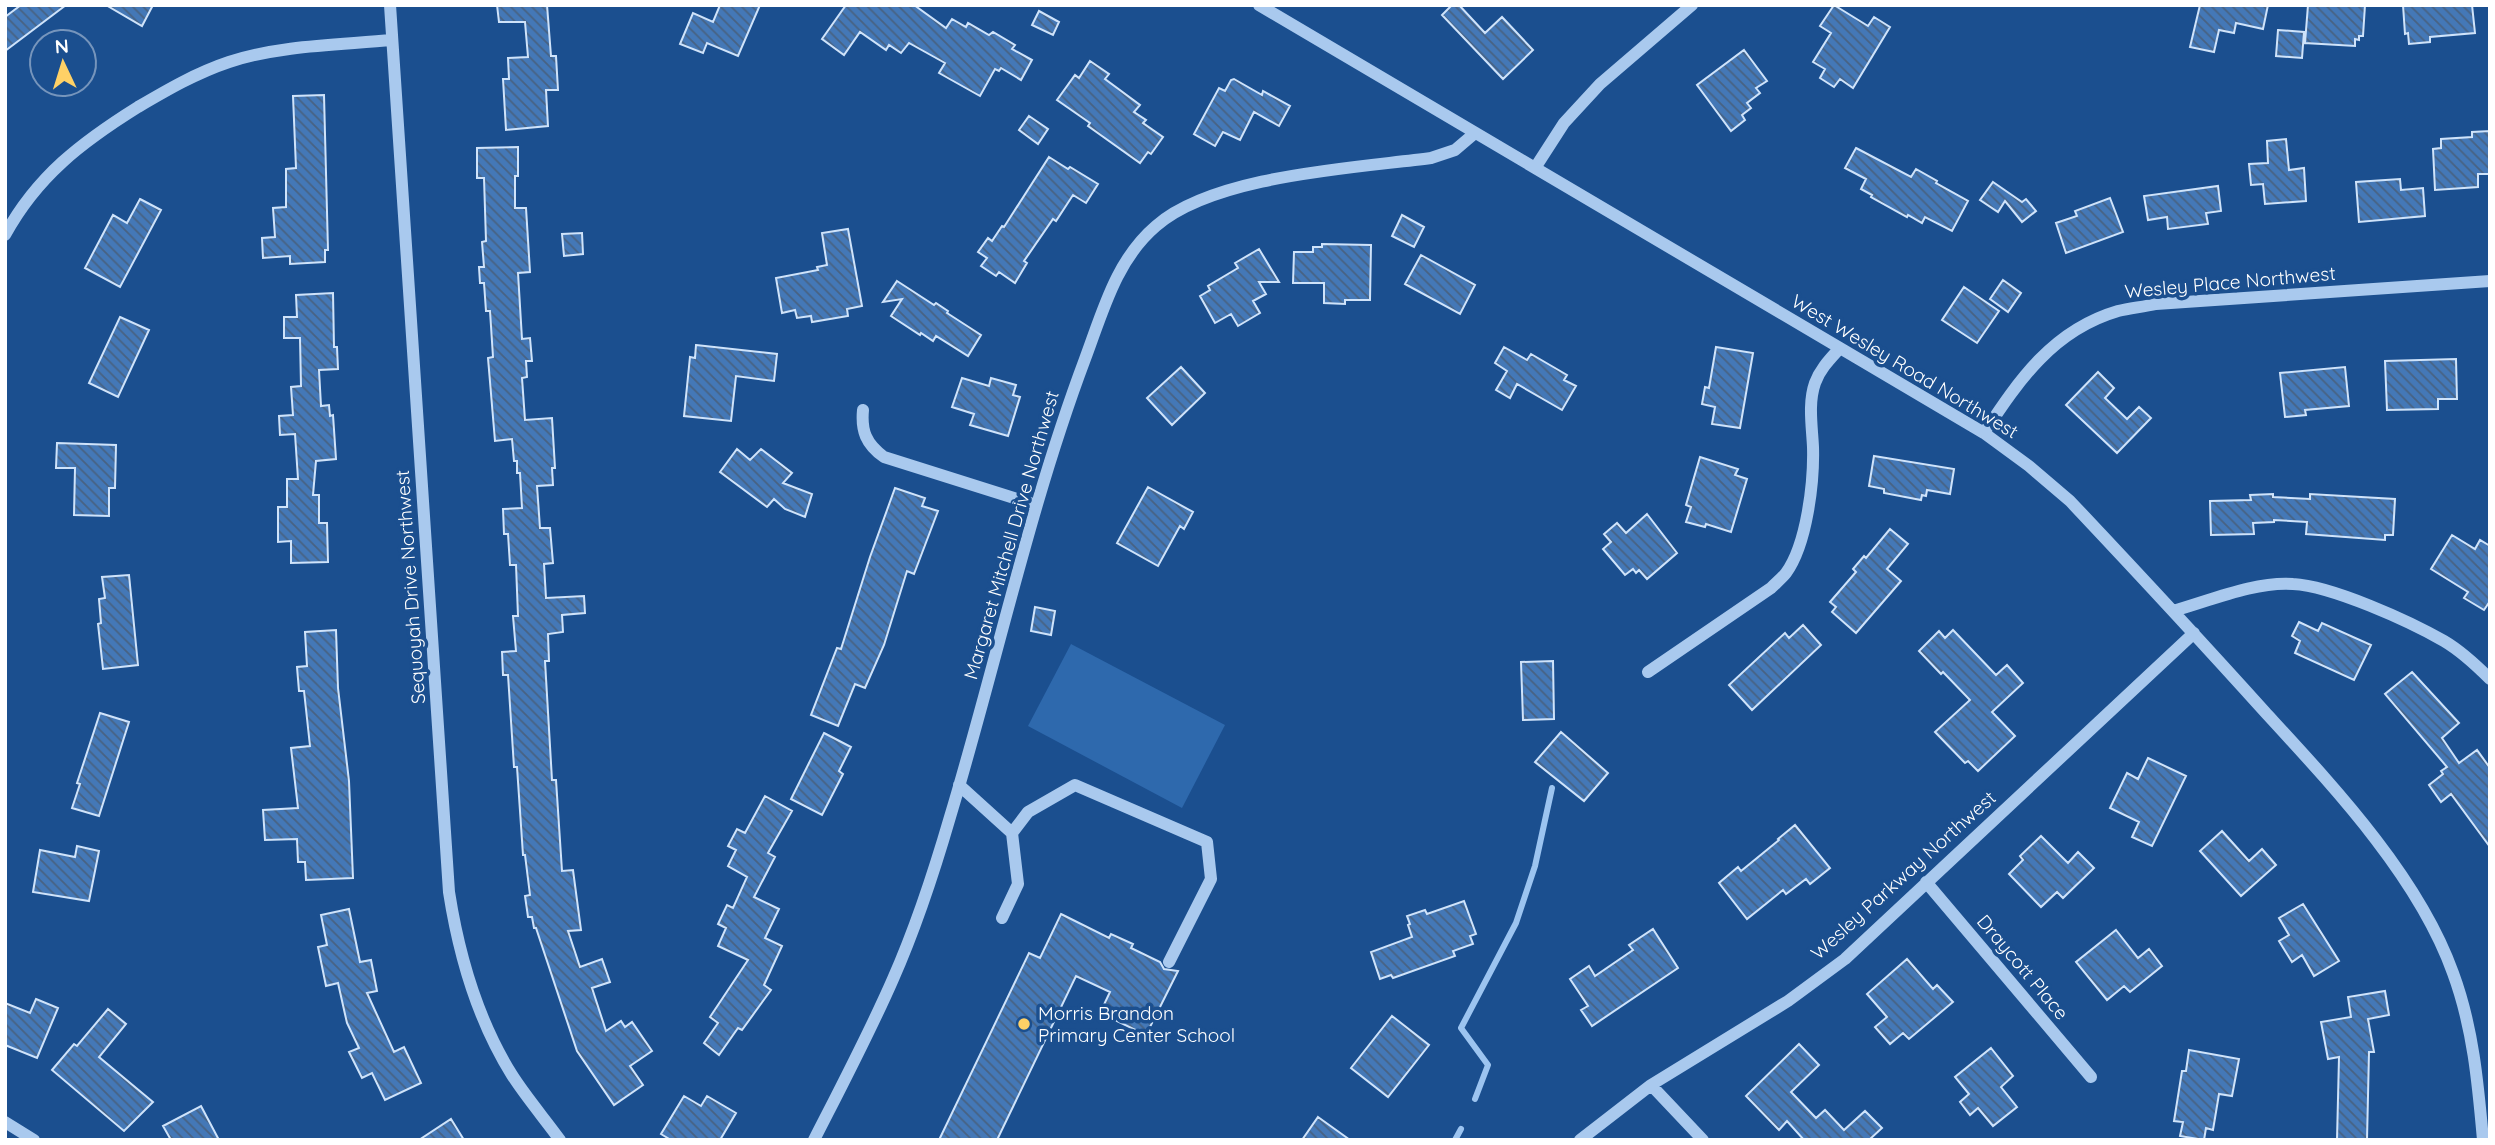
<svg xmlns="http://www.w3.org/2000/svg" width="2495" height="1145" font-family="Quicksand,sans-serif">
<style>
.pitch{fill:#2e69ad}
.lines{fill:none;stroke-linecap:round;stroke-linejoin:round}
.stream{stroke:#9cc4f0;stroke-width:6}
.building{fill:url(#building-back-hatch);stroke:#cfe3fa;stroke-width:2}
.minor{stroke:#a9c9ee;stroke-width:12}
.poi-dot{fill:#ffd166;stroke:#1b4f8f;stroke-width:2.5}
.labels{text-anchor:middle;stroke-width:7;stroke-linejoin:round;paint-order:stroke}
.street-label{font-size:19px;fill:#fff;stroke:#1b4f8f}
.poi-label{font-size:19px;fill:#fff;stroke:#1b4f8f;text-anchor:start}
</style>
<defs>
<pattern id="building-back-hatch" width="6" height="6" patternUnits="userSpaceOnUse" patternTransform="scale(1.75)"><rect width="6" height="6" fill="#4478b7"/><path d="M-1 5l2 2M0 0l6 6M5-1l2 2" fill="none" stroke="#486282"/></pattern>
</defs>
<rect width="100%" height="100%" fill="#1b4f8f"/>
<path class="pitch" d="M1071,644l154,81 -43,83 -154,-82z"/>
<g class="lines">
<path class="stream" d="M1475,1099l13,-34 -27,-37 55,-105 19,-57 17,-78
M1455,1140l6,-11"/>
</g>
<path class="building" d="M21,5h45l-61,46v-34z
M106,5h47l-11,21z
M497,5h50l4,51h5l2,34h-12l2,36 -42,4 -3,-51h6l-1,-21 20,-1 -3,-35h-26z
M720,5h40l-22,51 -31,-13 -4,10 -23,-9 13,-31 20,9z
M846,5h68l32,23 6,-9 14,8 2,-4 21,12 4,-3 22,13 -3,4 20,11 -11,20 -20,-12 -2,3 -4,-2 -15,27 -41,-23 6,-10 -36,-20 -8,10 -12,-8 -3,5 -26,-18 -16,23 -22,-16z
M1452,5h7l26,28 17,-16 31,33 -30,29 -61,-64z
M1834,5l34,21 6,-9 16,10 -37,61 -13,-9 -6,8 -14,-9 5,-9 -12,-7 18,-29 -11,-7z
M2200,5h68l-5,24 -27,-6 -2,10 -15,-3 -5,22 -24,-5z
M2308,5h57l-2,31h-4v4l-4,-1v7l-50,-3z
M2403,5h69l3,28 -45,4v5l-21,2 -1,-11 -3,1z
M1039,11l20,11 -6,13 -21,-10z
M2278,30l26,2 -2,26 -26,-2z
M1744,50l23,31 -11,7 4,5 -13,10 4,5 -9,7 3,5 -14,11 -34,-46z
M1090,61l19,13 -4,5 35,26 -6,7 12,8 -3,3 20,14 -12,17 -3,-2 -8,11 -52,-37 2,-3 -33,-23 18,-25 4,3z
M1234,79l28,16 1,-4 27,15 -11,20 -25,-14 -14,28 -17,-8 -8,14 -21,-12 25,-46 6,3 6,-11z
M324,95l4,155h-3v12l-35,2v-8l-27,2 -1,-20 13,-1 -2,-29 13,-1v-38l10,-1 -3,-72z
M1029,116l19,13 -10,15 -19,-14z
M2490,131v43h-12v13l-43,3 -2,-41 8,-1v-9l31,-2v-5z
M2286,139l3,31 15,-2 2,33 -41,3 -2,-20 -12,1 -2,-21 19,-1 -1,-22z
M518,147v29h-3v32h11l4,64 -12,1 4,66 8,-1 2,23h-6l1,16 -5,1 3,42 27,-2 3,50h-3l1,17 -16,1 3,42h10l3,35 -9,1 2,34 38,-2 1,17 -23,2 1,17 -15,2 1,27h-4l7,119h4l6,91 11,-1 8,60 -13,1 12,36 22,-8 8,23 -18,6 14,43 15,-10 4,6 7,-5 20,29 -22,15 13,19 -29,20 -37,-54 -41,-123h-2l-2,-11h-4l-3,-21 5,-1 -5,-40h-2l-6,-88h-3l-6,-92h-5l-1,-23 14,-1 -3,-35h5l-2,-51h-6l-2,-31h-4l-1,-25 19,-1 -2,-35h-3v-12h-3l-2,-22 -17,2 -7,-83 5,-1 -3,-46h-4l-2,-28h-4l-1,-16h5l-2,-25 4,-1 -2,-63h-7v-30z
M1856,148l55,29 5,-8 21,12 -1,2 32,18 -16,30 -27,-14 -3,6 -14,-8 -1,2 -36,-20 1,-2 -11,-6 5,-10 -21,-11z
M1049,157l19,12 2,-2 28,17 -12,19 -13,-8 -17,26 -3,-2 -29,42 3,2 -12,20 -16,-11 -3,4 -15,-10 6,-8 -9,-6 10,-14 4,3 10,-15 2,1z
M2400,179l1,11 22,-2 2,28 -66,6 -3,-40z
M1993,182l29,20 4,-3 10,12 -14,11 -17,-21 -7,11 -18,-12z
M2218,186l3,25 -15,2 2,11 -40,5 -1,-12 -19,3 -4,-24z
M2110,198l13,34 -57,21 -10,-30 21,-7 -2,-5z
M140,199l21,11 -41,77 -35,-19 28,-53 14,8z
M1402,215l22,12 -10,20 -22,-11z
M848,229l14,77 -15,3 1,7 -36,6 -1,-6 -14,2 -2,-8 -13,3 -6,-35 42,-8 -1,-3 10,-2 -5,-32z
M582,233l1,21 -19,2 -2,-22z
M1322,244l49,1 -1,55h-25v4l-21,-1v-20h-31l1,-31h19v-5h9z
M1259,249l20,33h-20l7,12 -13,7 7,12 -22,13 -7,-12 -16,9 -15,-27 10,-6 -2,-4 30,-18 -3,-5z
M1421,255l54,30 -15,29 -55,-30z
M2003,280l18,13 -13,19 -18,-13z
M897,281l37,24 2,-2 12,8 -1,2 34,22 -13,21 -32,-20 -3,5 -12,-8 -1,2 -29,-19 11,-17 -19,3z
M1964,287l35,24 -22,32 -35,-23z
M333,293l1,54h3l1,22 -19,1 2,36 8,-1 1,11 3,-1 3,44 -20,2 -3,34h6v28h8l1,39 -37,1v-22l-13,1v-35h9v-28h11l-3,-45 -15,1 -1,-19 14,-1 -2,-28 10,-1 -1,-48h-16v-21h13l-1,-22z
M120,317l29,13 -31,67 -29,-14z
M696,345l81,9 -3,27 -38,-5 -5,45 -47,-5 6,-59 5,1z
M1504,347l23,13 4,-6 36,21 -3,5 12,6 -14,24 -45,-26 -7,14 -14,-8 11,-19 -12,-8z
M1716,347l37,6 -13,75 -28,-4 3,-17 -13,-3 3,-17 4,1z
M2456,359l1,40h-19v10l-51,1 -2,-49z
M1181,367l24,26 -33,32 -25,-27z
M2345,367l4,39 -44,4 1,5 -21,2 -5,-44z
M2098,372l16,16 -9,10 22,21 12,-12 12,11 -34,35 -51,-48z
M962,378l27,8 2,-8 25,7 -3,10 7,2 -12,39 -38,-11 4,-11 -22,-7z
M57,443l59,2 -1,43h-6v28l-35,-1 1,-47h-19z
M737,449l13,11 11,-11 31,24 -9,10 29,11 -7,23 -20,-8 -11,-10 -7,8 -47,-35z
M1874,456l80,13 -4,25 -23,-4 -1,6 -4,-1 -1,5 -37,-7v-4l-15,-3z
M1700,457l38,12 -3,6 12,4 -16,53 -25,-8 -1,3 -19,-5 5,-15 -5,-2z
M1148,487l45,25 -9,17 -4,-3 -22,40 -41,-23z
M895,488l30,10 -3,8 16,5 -24,63 -7,-3 -23,74 -19,43 -10,-4 -17,42 -27,-11 26,-67 4,1 29,-92z
M2273,494v3l37,2v-5l85,5 -2,36h-8v5l-79,-6 1,-12 -33,-2v2l-21,1 1,11 -43,1 -1,-34 41,-1 -1,-5z
M1647,514l30,39 -30,26 -8,-9 -3,3 -3,-4 -8,6 -22,-26 8,-7 -7,-8 13,-11 9,10z
M1890,529l18,15 -21,25 14,12 -45,52 -24,-21 4,-5 -6,-5 26,-30 -3,-3 11,-13 2,2z
M2452,535l23,14 5,-9 10,6v55l-6,9 -20,-12 4,-6 -37,-23z
M129,575l9,90 -35,4 -5,-45 3,-1 -2,-24 6,-1 -3,-21z
M1035,607l20,4 -4,24 -20,-4z
M2299,622l19,9 4,-8 49,22 -17,35 -59,-27 5,-12 -8,-5z
M1803,625l18,20 -69,65 -23,-25 56,-52 4,5z
M336,630l2,58 11,93 4,97 -47,2 -1,-18h-7l-1,-23 -32,1 -2,-30 35,-2 -7,-60 19,-2 -6,-55h-5l-2,-24 10,-1 -2,-34z
M1953,630l43,45 11,-10 16,18 -31,29 23,24 -37,35 -10,-10 -3,2 -30,-31 35,-32 -27,-28 -2,2 -22,-23 20,-20 6,7z
M1553,661l1,58 -31,1 -2,-58z
M2412,672l47,51 -17,15 17,25 18,-13 13,18v79l-39,-53 -10,8 -12,-17 14,-11 -2,-3 6,-4 -62,-73z
M100,713l29,9 -30,94 -27,-8 8,-24 -3,-1z
M1561,732l47,41 -24,28 -49,-39z
M824,733l27,14 -12,24 4,3 -21,41 -31,-16z
M2148,758l38,18 -34,70 -20,-9 7,-15 -29,-14 17,-35 11,6z
M765,796l27,15 -24,42 7,4 -21,40 25,12 -14,29 17,8 -18,39 7,5 -29,40 -4,-2 -19,27 -15,-12 14,-20 -8,-6 38,-57 -30,-14 8,-18 -8,-4 9,-19 6,3 14,-31 -19,-11 8,-16 -8,-4 9,-17 8,4z
M1795,825l35,43 -20,16 -4,-5 -20,15 -3,-4 -36,29 -28,-36 19,-16 3,4 38,-31 -1,-1z
M2222,831l27,30 13,-12 14,16 -35,31 -41,-45z
M2041,836l27,27 10,-11 16,16 -31,30 -6,-6 -16,15 -32,-33 14,-14 -3,-4z
M77,846l22,5 -10,50 -56,-9 7,-42 35,7z
M1464,901l12,33 -6,2 3,8 -20,7 2,5 -62,22 -2,-3 -11,4 -9,-27 41,-15 -4,-12 2,-1 -3,-8 18,-6 2,4z
M2303,904l36,57 -25,15 -12,-21 -10,7 -13,-21 10,-6 -10,-17z
M349,909l11,53 11,-2 6,31 -10,2 27,59 10,-5 17,36 -36,17 -13,-27 -10,5 -13,-26 10,-4 -12,-25 -9,-40 -12,3 -8,-39 9,-2 -6,-30z
M1061,914l48,24 2,-4 22,10 -2,4 29,14 4,7 14,2 -32,64 -46,-22 10,-21 -34,-16 -79,164h-58l90,-187 11,5z
M1653,929l25,39 -86,58 -11,-16 7,-4 -18,-27 19,-13 6,10 38,-26 -4,-5z
M2116,930l22,28 11,-9 13,17 -32,26 -6,-6 -17,14 -31,-38z
M1907,959l26,30 4,-4 16,17 -44,37 -6,-6 -13,11 -15,-17 12,-10 -20,-23z
M2385,991l4,24 -21,4 6,33h-5l-2,88h-30l2,-83 -11,2 -7,-37 30,-5 -3,-20z
M36,999l22,9 -21,50 -32,-13v-42l25,10z
M108,1009l18,15 -27,33 54,45 -29,29 -72,-61 22,-26 3,2z
M1392,1016l37,29 -41,52 -37,-29z
M1799,1044l20,21 -28,27 25,26 9,-8 19,20 21,-19 17,17 -13,12h-65l-17,-19 -8,9 -33,-34z
M1991,1048l22,28 -12,11 16,20 -24,19 -15,-18 -8,7 -10,-13 9,-8 -14,-17z
M2189,1050l50,9 -7,37 -13,-2 -6,36 -7,-2 -2,12 -24,-4 3,-14 -9,-1 8,-50h4z
M684,1096l17,10 6,-10 29,17 -16,27h-49l-10,-6z
M201,1106l18,34h-48l-8,-14z
M1318,1117l32,23h-48z
M451,1119l13,21h-45z"/>
<g class="lines">
<path class="minor" d="M390,5l59,887c10,64 28,127 63,183 14,22 32,43 48,65
M1259,5l725,428 45,33 41,35c66,70 131,140 195,211 68,74 154,165 188,261 20,54 25,110 30,167
M1535,168l29,-45 36,-39 92,-79
M5,235c32,-59 77,-93 133,-128 29,-17 58,-34 91,-45 52,-17 109,-17 163,-22
M863,410c-2,21 3,34 21,47l152,48
M1984,433c35,-53 69,-103 134,-122 12,-3 25,-4 38,-7l334,-23
M2173,611c36,-10 83,-30 120,-27 39,2 116,37 151,57 17,10 32,24 46,38
M1648,672l123,-84c5,-5 11,-10 15,-15 21,-29 28,-91 27,-126 -1,-21 -5,-44 2,-64 5,-14 15,-24 25,-35
M959,785l53,48 6,51 -16,34
M1012,833l16,-21 47,-27 132,57 4,37 -42,83
M1926,882l165,195
M1651,1085l52,55
M5,1122l29,18
M814,1140c27,-53 55,-106 79,-161 23,-52 41,-107 57,-162 46,-152 79,-309 135,-458 18,-48 31,-99 71,-133 58,-51 200,-58 275,-68l24,-8 20,-17
M1580,1140l71,-55 137,-84 57,-42 349,-326"/>
</g>
<circle class="poi-dot" cx="1024" cy="1024" r="7"/>
<g class="labels">
<g class="street-label">
<text transform="translate(2230 282) rotate(-5)" y="7">Wesley Place Northwest</text>
<text transform="translate(1905 366) rotate(31)" y="7">West Wesley Road Northwest</text>
<text transform="translate(1011 535) rotate(-74)" y="7">Margaret Mitchell Drive Northwest</text>
<text transform="translate(410 587) rotate(-94)" y="7">Sequoyah Drive Northwest</text>
<text transform="translate(1903 875) rotate(-42)" y="7">Wesley Parkway Northwest</text>
<text transform="translate(2023 967) rotate(50)" y="7">Draycott Place</text>
</g>
<g class="poi-label">
<text x="1038" y="1020">Morris Brandon<tspan x="1038" dy="22">Primary Center School</tspan></text>
</g>
</g>
<rect width="2495" height="1145" fill="none" stroke="#ffffff" stroke-width="14"/>
<g transform="translate(63 63) rotate(356)"><circle r="33" fill="#1b4f8f" stroke="#7695bc" stroke-width="2"/>
<path d="M0-5L12 26L0 18L-12 26Z" fill="#ffd166"/>
<text y="-10" font-size="19" font-weight="bold" text-anchor="middle" fill="#ffffff">N</text>
</g>
</svg>
